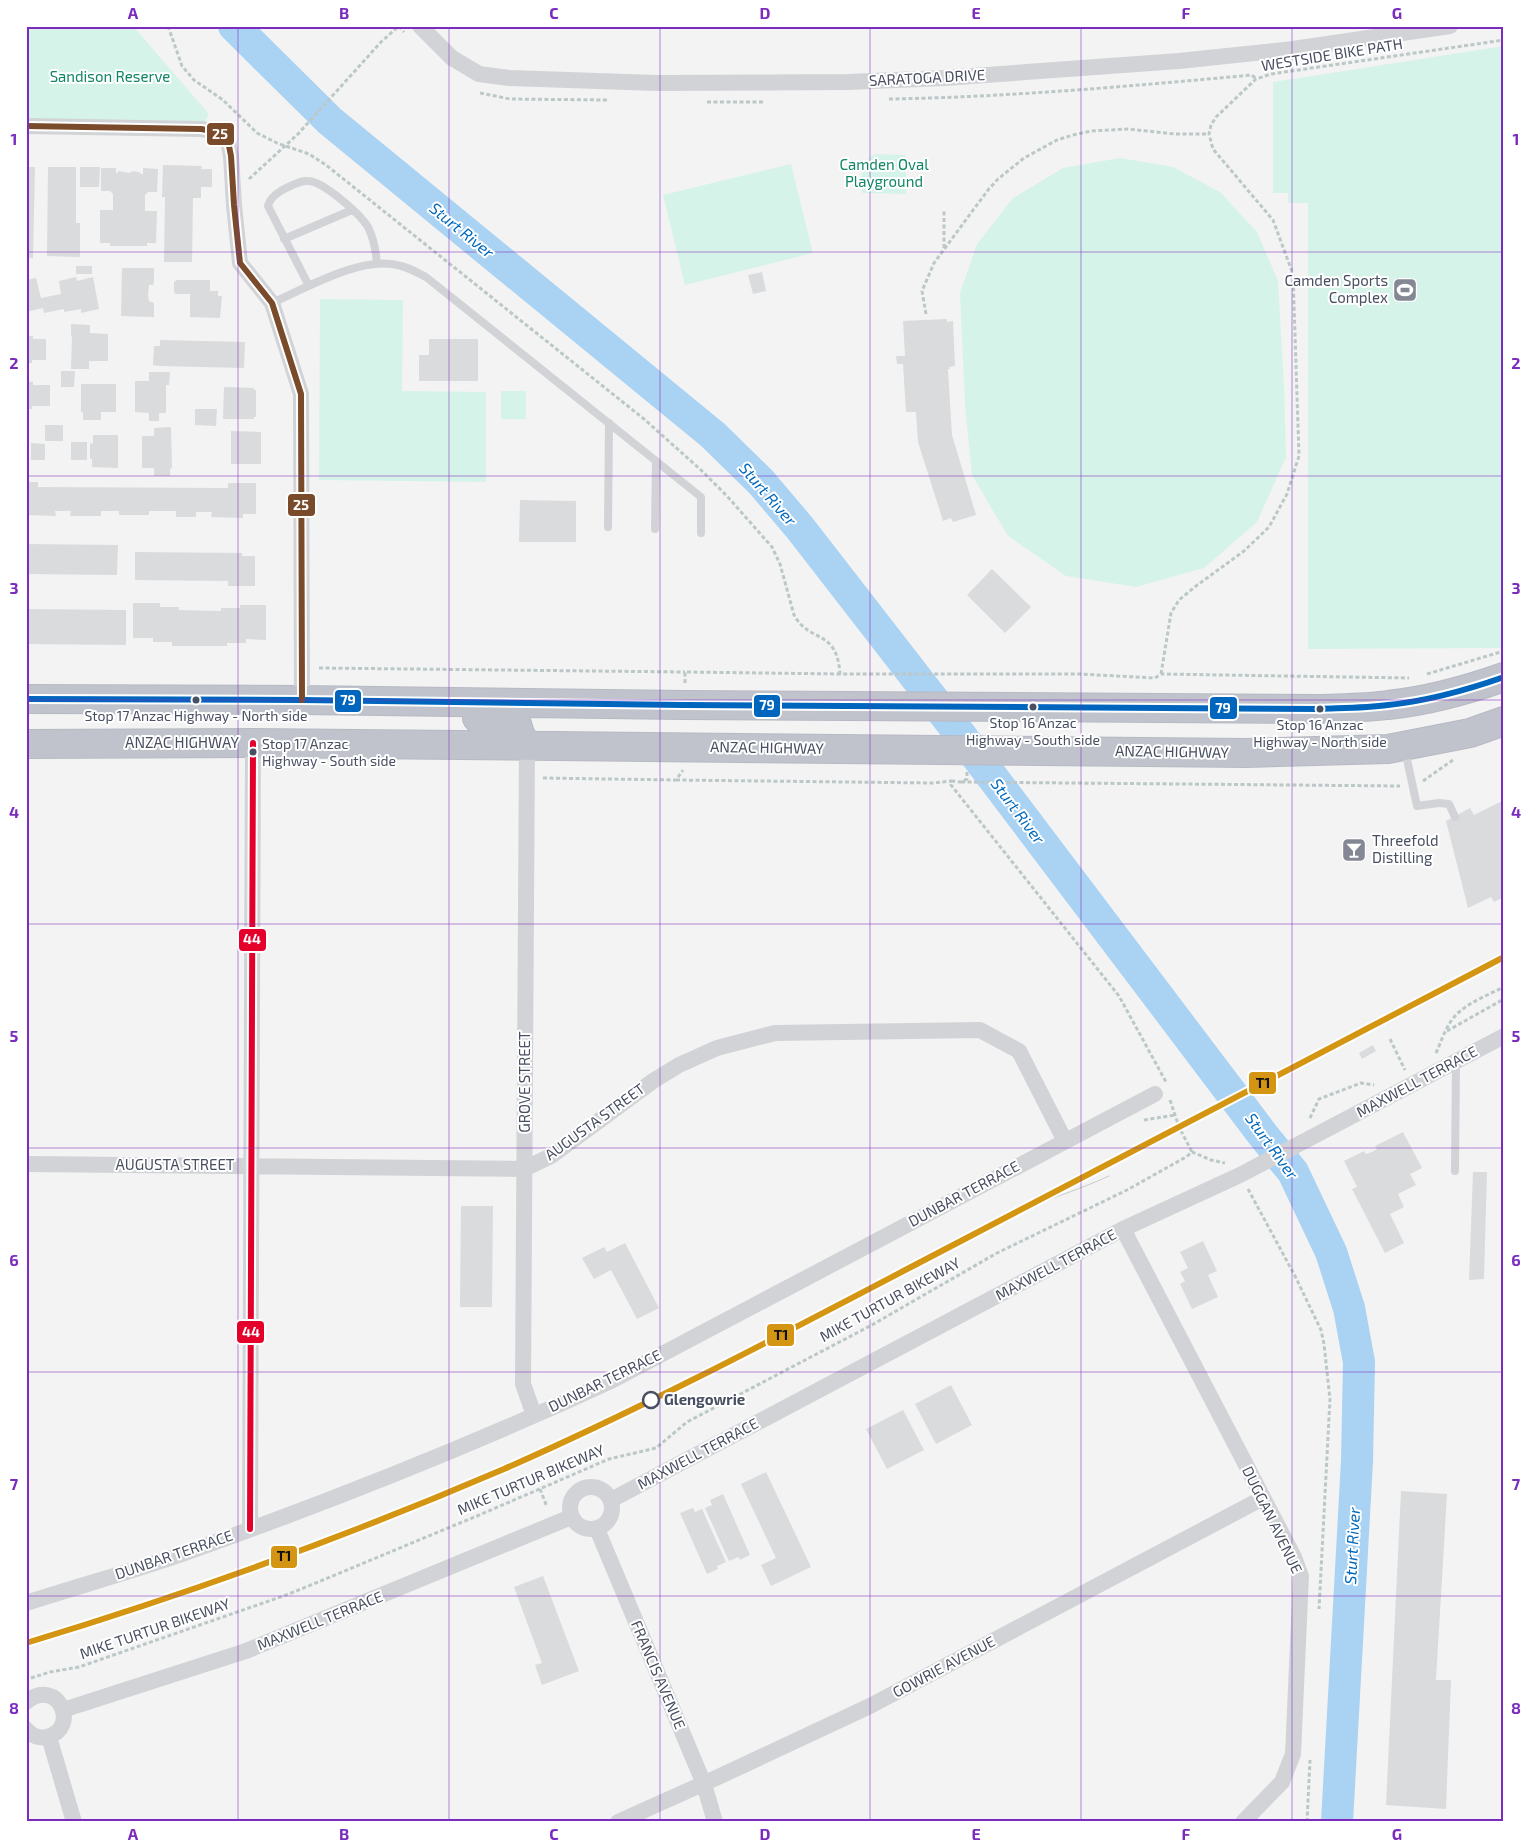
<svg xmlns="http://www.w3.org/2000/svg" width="1530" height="1848" font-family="'Exo 2',sans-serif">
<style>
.green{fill:#d6f3e9}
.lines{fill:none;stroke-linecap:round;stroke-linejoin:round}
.river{stroke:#a9d2f3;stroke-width:32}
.building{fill:#dadbdd}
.highway-casing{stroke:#b7bac3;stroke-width:30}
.path{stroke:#bcc8c8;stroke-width:3;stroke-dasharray:4 2.5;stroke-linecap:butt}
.lane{stroke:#d1d3d6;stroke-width:8}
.street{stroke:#d1d3d6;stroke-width:16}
.highway{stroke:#c0c3cb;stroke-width:28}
.tram{stroke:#cacbce;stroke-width:1}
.bus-1-casing{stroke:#fff;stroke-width:10}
.bus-2-casing{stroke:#fff;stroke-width:10}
.bus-3-casing{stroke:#fff;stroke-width:10}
.bus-1{stroke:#0065bd;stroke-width:6}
.bus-2{stroke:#7a4b2a;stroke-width:6}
.bus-3{stroke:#e4002b;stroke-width:6}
.tram-1-casing{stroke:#fff;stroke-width:10}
.tram-1{stroke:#d49513;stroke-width:6}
.grid{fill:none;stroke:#7b2cbf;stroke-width:1;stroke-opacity:0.55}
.bus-dot{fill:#484f61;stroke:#fff;stroke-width:2}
.stop-dot{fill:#fff;stroke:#484f61;stroke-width:2.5}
.labels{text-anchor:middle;stroke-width:4;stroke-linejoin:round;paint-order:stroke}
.bus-label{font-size:14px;fill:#484f61;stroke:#fff}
.street-label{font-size:15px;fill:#484f61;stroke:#fff}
.park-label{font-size:15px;fill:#108566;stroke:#fff}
.poi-label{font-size:15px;fill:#484f61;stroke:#fff;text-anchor:end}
.stop-label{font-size:15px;font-weight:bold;fill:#484f61;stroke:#fff;text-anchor:start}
.water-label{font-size:16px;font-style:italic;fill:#0168bb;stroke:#fff}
.line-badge{stroke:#fff;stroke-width:2}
.badge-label{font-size:14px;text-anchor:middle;font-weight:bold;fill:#fff}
.pale-badge-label{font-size:14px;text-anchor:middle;font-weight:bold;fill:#111}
.neatline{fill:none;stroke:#7b2cbf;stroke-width:2}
.grid-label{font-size:16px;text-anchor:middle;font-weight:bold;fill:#7b2cbf}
</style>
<rect width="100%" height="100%" fill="#f3f3f3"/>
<path class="green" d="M26,26h107l76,88 -8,15 -175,-3z
M1504,46l-1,602 -195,1v-446h-20v-10h-15v-111z
M875,154l31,1v39l-44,-1c0,-15 -3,-31 13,-39z
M1120,158l53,9 47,25 37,40 21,49 6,106 2,70 -29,65 -53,46 -68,19 -70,-11 -58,-40 -36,-61 -7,-70 -5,-112 17,-49 36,-46 50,-30z
M791,164l22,89 -128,32 -22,-90z
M320,299l83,1 -1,91 84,1v90l-167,-2z
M501,391h25v28h-25z"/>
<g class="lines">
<path class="river" d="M234,26l96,95 383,314 48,47 39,46 159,205 304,402 30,37 38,80 18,56 10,54 -2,99 -20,361"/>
</g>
<path class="building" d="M163,165l39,1 -1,3h11v18h-11v11h-8l-1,64h-28l1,-65h-3z
M26,167h9l-2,91h-7z
M48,167h28v56h4v34l-33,-1z
M80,167h20l-1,20h-19z
M101,168h15v6l3,-3 11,2 2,-2 7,1 2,2h2v-6l15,1 -1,23h-9l-3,3v16h12l-1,32h-9v3h-37v-3h-10v-33h13v-16l-3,-3h-9z
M76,266h16v8h-16z
M122,268h32v14l-1,3h-4l-1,10 1,6 5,2v14l-33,-1z
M762,272l4,19 -13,3 -5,-19z
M76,277l1,4 16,-4 6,32 -18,4v-4l-17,3v-3l-20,4 -1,-5 -17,4v-32l10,-2 5,20 20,-4 -2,-13z
M177,280h33v11h8v5h4l-2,22 -30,-1v-23h-14l-2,-2v-10z
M947,319v3l6,-1 2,45 -6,1 1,2h-2l4,66 24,80 -23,7 -2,-4 -8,3 -25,-79 -2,-30h-10l-3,-48h-6l-1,-8h9l-2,-35z
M71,324l19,1v8l18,1v27h-19v8h-18l1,-34 -1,1z
M26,336h7v3h13v21h-14v3h-6z
M429,339h49v42h-59v-26h10z
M160,340l85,2 -1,26 -84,-2 -7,-1 1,-19h6z
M61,371h14l-1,16h-13z
M149,372h21l-1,13h-3v28h-7v8h-10v-8l-14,-1v-31h14z
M26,381l7,1v3h17v21h-18v3h-6z
M81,384h35v28h-15v8h-18v-8h-2z
M224,387l30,1v2h2v27h-2v2h-31z
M195,409h22l-1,17 -21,-1z
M45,425h18v16h-18z
M171,427l1,41 -2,1v7h-16v-8h-12v-32h12v-8z
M231,431l30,1v32h-30z
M93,435h25v33l-26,-1v-8h-2v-15l3,-1z
M71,442h16v18h-16z
M31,443l14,1v16h-14z
M26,482h12v5l190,1v-5h28v31h-13v4l-32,-1 1,-5h-16v5h-20v-6h-27v4h-30v-4h-18v5h-31l1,-5h-16l1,5 -30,-1z
M520,500l56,1v41h-57z
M26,544l92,1 -1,30 -91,-1z
M135,552l107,1v3h13v30h-27v-5l-93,-1z
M992,569l39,38 -26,26 -38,-38z
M133,603h27v4h19v3l42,1v-3h19v-3h26v35l-20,-1v4h-19v3h-55v-4h-19v-4h-20z
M26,609l100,1v35l-100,-1z
M1504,800v97l-10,5 -3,-5 -23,11 -22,-87 24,-13 4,7z
M1373,1045l3,6 -14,8 -3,-6z
M1403,1132l19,36 -12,6 6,11 -18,9 6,13 -14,7 14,29 -19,10 -33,-64 5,-2 -13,-26 20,-10 2,3 6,-2 5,-3 -2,-3z
M1473,1172h14l-3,107 -15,1z
M461,1206h32l-1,101h-32z
M1203,1241l14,30 -9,4 10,22 -26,12 -12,-25 5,-3 -5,-9 8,-4 -8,-16z
M625,1243l34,65 -22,11 -26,-49 -17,9 -12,-21 22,-11 3,5z
M951,1385l21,40 -36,19 -21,-40z
M903,1410l21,40 -37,19 -21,-40z
M766,1472l45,95 -40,19 -10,-21 15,-7 -35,-74z
M1401,1491l46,3 -11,186h15l-5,129 -60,-4z
M723,1494l27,61 -10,5 -1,-3 -10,4 -24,-53 7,-3 -2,-5z
M693,1508l2,4 7,-3 24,53 -9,4 1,3 -11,5 -27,-61z
M543,1576l36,95 -37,14 -7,-20 7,-2 -28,-76z"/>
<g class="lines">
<defs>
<path id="highway" d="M26,699l276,1 382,5 635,4c23,-1 47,-1 69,-4 39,-4 79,-15 116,-28
M477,718l33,1 7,5 3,10 7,12
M26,744l227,-1 993,10 142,-4 82,-16 34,-12"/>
</defs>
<use href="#highway" class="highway-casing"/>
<path class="path" d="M168,26l14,40 12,14 29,20 34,33 20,10 32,11 17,11 318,254 57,51 26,26 45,51 8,17 14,51c16,29 43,13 46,59h239l76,4 6,-4 248,4
M399,26l5,6
M480,93l30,6 98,1
M889,99c122,-2 242,-13 363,-24l4,4
M707,102h56
M249,179l49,-45 83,-92 18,-16
M944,248v-39
M926,314l-4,-23 12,-28 54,-73 10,-11 26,-21 33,-18 16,-5 18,-4 37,-2 47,5h34
M319,668l366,4
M1161,674l10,-61 8,-13 17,-14 48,-35 25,-24 18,-33 12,-38 -6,-182 -20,-54 -60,-71 -4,-15 2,-9 5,-8 40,-38 15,-5 233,-34
M1427,674l77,-23
M685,683v-11l155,2
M967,772v7l-6,3 -9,-1 -1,4 168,211 47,86
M543,778l133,2 7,-10
M676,780l257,3 19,-2
M1423,781l30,-21
M961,782l439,4
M1447,1031l57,-32
M1390,1039l15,31
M1436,1053c6,-13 10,-28 20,-38 13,-13 32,-20 48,-28
M1170,1100l9,27 13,25
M1310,1118l9,-19 42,-16 13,2
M1144,1120l31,-5
M1248,1189l47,87 26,54 3,14 6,55 -11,210
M540,1489l7,18
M31,1678l19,-6 29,-5 210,-73 188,-78 132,-57 47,-11 31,-26 183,-96 127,-73 130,-63 59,-33 6,-5 19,8 14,3
M1307,1822l3,-62"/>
<path class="lane" d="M284,239l68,-29
M309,286l-41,-80c2,-9 10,-14 18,-18 7,-3 15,-8 22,-7 15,0 52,33 60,46 6,12 8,24 9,37
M272,303c34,-15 92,-49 129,-37 9,2 17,7 25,11l275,220v36
M608,527l1,-104
M655,529l1,-68
M1405,750l12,56 22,-3 10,1 6,13
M1455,1171l1,-109"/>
<path class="street" d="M420,26l32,32 27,16 30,4 148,5 191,-1 96,-4 235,-17 114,-12 157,-23
M26,126l175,3 17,3 10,9 3,15 3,49 6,58 32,40 29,91 1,306
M527,746l-4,638 11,31
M26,1164l498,5 27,-13 102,-75 26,-16 38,-17 58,-15 205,-3 39,21 46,90
M1123,1229l171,328 7,19 -8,178 -11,28 -39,40
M570 1508a21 21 0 1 1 42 0a21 21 0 1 1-42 0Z
M611,1500l512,-271 117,-54 264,-139
M250,1529l3,-786
M597,1529l107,255 11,38
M26,1603c53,-17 107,-32 159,-50 144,-51 287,-108 426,-172l544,-287
M26,1702c32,-26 55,26 21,35 -8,2 -16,-2 -21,-8
M63,1710l183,-59 325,-134
M49,1737l25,85
M618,1822l98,-44 154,-72 393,-208"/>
<use href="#highway" class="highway"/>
<path class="tram" d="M1005,1218c34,-17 70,-26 104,-42"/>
<defs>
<path id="bus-1" d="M26,699l276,1 382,5 635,4c23,-1 47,-1 69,-4 39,-4 79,-15 116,-28"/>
<path id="bus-2" d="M26,126l175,3 17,3 10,9 3,15 3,49 6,58 32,40 29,91 1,306"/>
<path id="bus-3" d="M250,1529l3,-786"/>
</defs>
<use href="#bus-1" class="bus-1-casing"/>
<use href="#bus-2" class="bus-2-casing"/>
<use href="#bus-3" class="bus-3-casing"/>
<use href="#bus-1" class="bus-1"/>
<use href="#bus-2" class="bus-2"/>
<use href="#bus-3" class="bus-3"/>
<defs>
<path id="tram-1" d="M26,1643c162,-49 322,-107 478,-174 155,-68 305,-149 455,-227 181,-95 363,-190 545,-285"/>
</defs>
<use href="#tram-1" class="tram-1-casing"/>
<use href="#tram-1" class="tram-1"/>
</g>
<path class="grid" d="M238,26v1796M449,26v1796M660,26v1796M870,26v1796M1081,26v1796M1292,26v1796M26,252h1478M26,476h1478M26,700h1478M26,924h1478M26,1148h1478M26,1372h1478M26,1596h1478"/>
<defs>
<symbol id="stadium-square" viewBox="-11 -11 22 22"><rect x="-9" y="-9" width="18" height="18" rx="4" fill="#848894" stroke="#fff"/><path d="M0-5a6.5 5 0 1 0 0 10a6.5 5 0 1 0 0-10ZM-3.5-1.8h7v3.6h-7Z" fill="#fff"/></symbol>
<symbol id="bar-square" viewBox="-11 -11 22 22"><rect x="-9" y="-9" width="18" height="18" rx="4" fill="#848894" stroke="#fff"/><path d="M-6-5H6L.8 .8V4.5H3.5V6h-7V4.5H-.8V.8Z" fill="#fff"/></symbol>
</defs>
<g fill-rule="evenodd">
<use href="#stadium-square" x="1391" y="276" width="28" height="28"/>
<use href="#bar-square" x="1340" y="836" width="28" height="28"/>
</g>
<g class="bus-dot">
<circle cx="196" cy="700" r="4.5"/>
<circle cx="1033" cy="707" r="4.5"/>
<circle cx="1320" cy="709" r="4.5"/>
<circle cx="253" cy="752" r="4.5"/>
</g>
<circle class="stop-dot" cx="651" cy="1400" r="8"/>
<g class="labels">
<g class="bus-label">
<text x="196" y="721">Stop 17 Anzac Highway - North side</text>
<text x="1033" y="728">Stop 16 Anzac<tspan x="1033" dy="17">Highway - South side</tspan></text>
<text x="1320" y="730">Stop 16 Anzac<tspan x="1320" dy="17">Highway - North side</tspan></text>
<text x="262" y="749" text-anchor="start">Stop 17 Anzac<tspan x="262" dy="17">Highway - South side</tspan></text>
</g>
<g class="street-label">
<text transform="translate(1332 55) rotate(-9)" y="5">WESTSIDE BIKE PATH</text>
<text transform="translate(927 78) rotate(-3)" y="5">SARATOGA DRIVE</text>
<text x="182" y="748">ANZAC HIGHWAY</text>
<text transform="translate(767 748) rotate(1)" y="5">ANZAC HIGHWAY</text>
<text transform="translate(1172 752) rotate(1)" y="5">ANZAC HIGHWAY</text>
<text transform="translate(525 1082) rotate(-90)" y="5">GROVE STREET</text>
<text transform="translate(1417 1082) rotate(-28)" y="5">MAXWELL TERRACE</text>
<text transform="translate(595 1122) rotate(-36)" y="5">AUGUSTA STREET</text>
<text x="175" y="1170">AUGUSTA STREET</text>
<text transform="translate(964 1194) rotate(-28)" y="5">DUNBAR TERRACE</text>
<text transform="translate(1056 1265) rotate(-28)" y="5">MAXWELL TERRACE</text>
<text transform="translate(890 1300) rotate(-29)" y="5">MIKE TURTUR BIKEWAY</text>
<text transform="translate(605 1381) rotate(-26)" y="5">DUNBAR TERRACE</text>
<text transform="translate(698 1454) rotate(-28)" y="5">MAXWELL TERRACE</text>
<text transform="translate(531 1480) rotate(-23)" y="5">MIKE TURTUR BIKEWAY</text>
<text transform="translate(1272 1520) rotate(64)" y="5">DUGGAN AVENUE</text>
<text transform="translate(174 1555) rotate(-19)" y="5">DUNBAR TERRACE</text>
<text transform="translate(320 1621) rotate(-22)" y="5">MAXWELL TERRACE</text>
<text transform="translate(155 1629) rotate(-19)" y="5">MIKE TURTUR BIKEWAY</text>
<text transform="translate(944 1667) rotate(-28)" y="5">GOWRIE AVENUE</text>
<text transform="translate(658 1675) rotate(67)" y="5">FRANCIS AVENUE</text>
</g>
<g class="park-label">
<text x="110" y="82">Sandison Reserve</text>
<text x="884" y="170">Camden Oval<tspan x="884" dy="17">Playground</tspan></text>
</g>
<g class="poi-label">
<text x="1388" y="286">Camden Sports<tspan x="1388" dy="17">Complex</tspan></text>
<text x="1372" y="846" text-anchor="start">Threefold<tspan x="1372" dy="17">Distilling</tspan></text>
</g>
<g class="stop-label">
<text x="664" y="1405">Glengowrie</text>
</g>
<g class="water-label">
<text transform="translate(462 230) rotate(39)" y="6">Sturt River</text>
<text transform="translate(768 494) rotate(49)" y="6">Sturt River</text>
<text transform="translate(1018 811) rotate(53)" y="6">Sturt River</text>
<text transform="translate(1272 1146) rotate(54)" y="6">Sturt River</text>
<text transform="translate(1352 1546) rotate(-87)" y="6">Sturt River</text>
</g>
</g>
<g class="line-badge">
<rect x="206" y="122" width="29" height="24" rx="5" fill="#7a4b2a"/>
<rect x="287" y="493" width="29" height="24" rx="5" fill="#7a4b2a"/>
<rect x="334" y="689" width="28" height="24" rx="5" fill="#0065bd"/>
<rect x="753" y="694" width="28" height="24" rx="5" fill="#0065bd"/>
<rect x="1209" y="696" width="29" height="24" rx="5" fill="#0065bd"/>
<rect x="238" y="928" width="29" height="24" rx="5" fill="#e4002b"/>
<rect x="1248" y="1071" width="29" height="24" rx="5" fill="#d49513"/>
<rect x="236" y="1320" width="29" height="24" rx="5" fill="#e4002b"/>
<rect x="766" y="1323" width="29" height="24" rx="5" fill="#d49513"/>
<rect x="270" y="1545" width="28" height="24" rx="5" fill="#d49513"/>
</g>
<g class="badge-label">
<text x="220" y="139">25</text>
<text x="301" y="510">25</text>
<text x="348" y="705">79</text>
<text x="767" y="710">79</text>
<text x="1223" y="713">79</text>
<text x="252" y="944">44</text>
<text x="251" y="1337">44</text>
</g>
<g class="pale-badge-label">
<text x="1263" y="1088">T1</text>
<text x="781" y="1340">T1</text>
<text x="284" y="1561">T1</text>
</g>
<rect width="1530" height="1848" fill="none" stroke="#ffffff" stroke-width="55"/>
<rect x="28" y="28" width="1474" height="1792" class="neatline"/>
<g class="grid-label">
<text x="133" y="19">A</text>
<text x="344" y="19">B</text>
<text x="554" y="19">C</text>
<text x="765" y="19">D</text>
<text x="976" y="19">E</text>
<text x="1186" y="19">F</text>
<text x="1397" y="19">G</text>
<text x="14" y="145">1</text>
<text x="1516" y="145">1</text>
<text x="14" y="369">2</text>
<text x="1516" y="369">2</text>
<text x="14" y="594">3</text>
<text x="1516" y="594">3</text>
<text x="14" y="818">4</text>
<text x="1516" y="818">4</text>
<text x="14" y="1042">5</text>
<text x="1516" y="1042">5</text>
<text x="14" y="1266">6</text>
<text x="1516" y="1266">6</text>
<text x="14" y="1490">7</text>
<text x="1516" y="1490">7</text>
<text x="14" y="1714">8</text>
<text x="1516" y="1714">8</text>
<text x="133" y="1840">A</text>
<text x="344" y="1840">B</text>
<text x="554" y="1840">C</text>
<text x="765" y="1840">D</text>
<text x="976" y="1840">E</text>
<text x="1186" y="1840">F</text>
<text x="1397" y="1840">G</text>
</g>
</svg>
